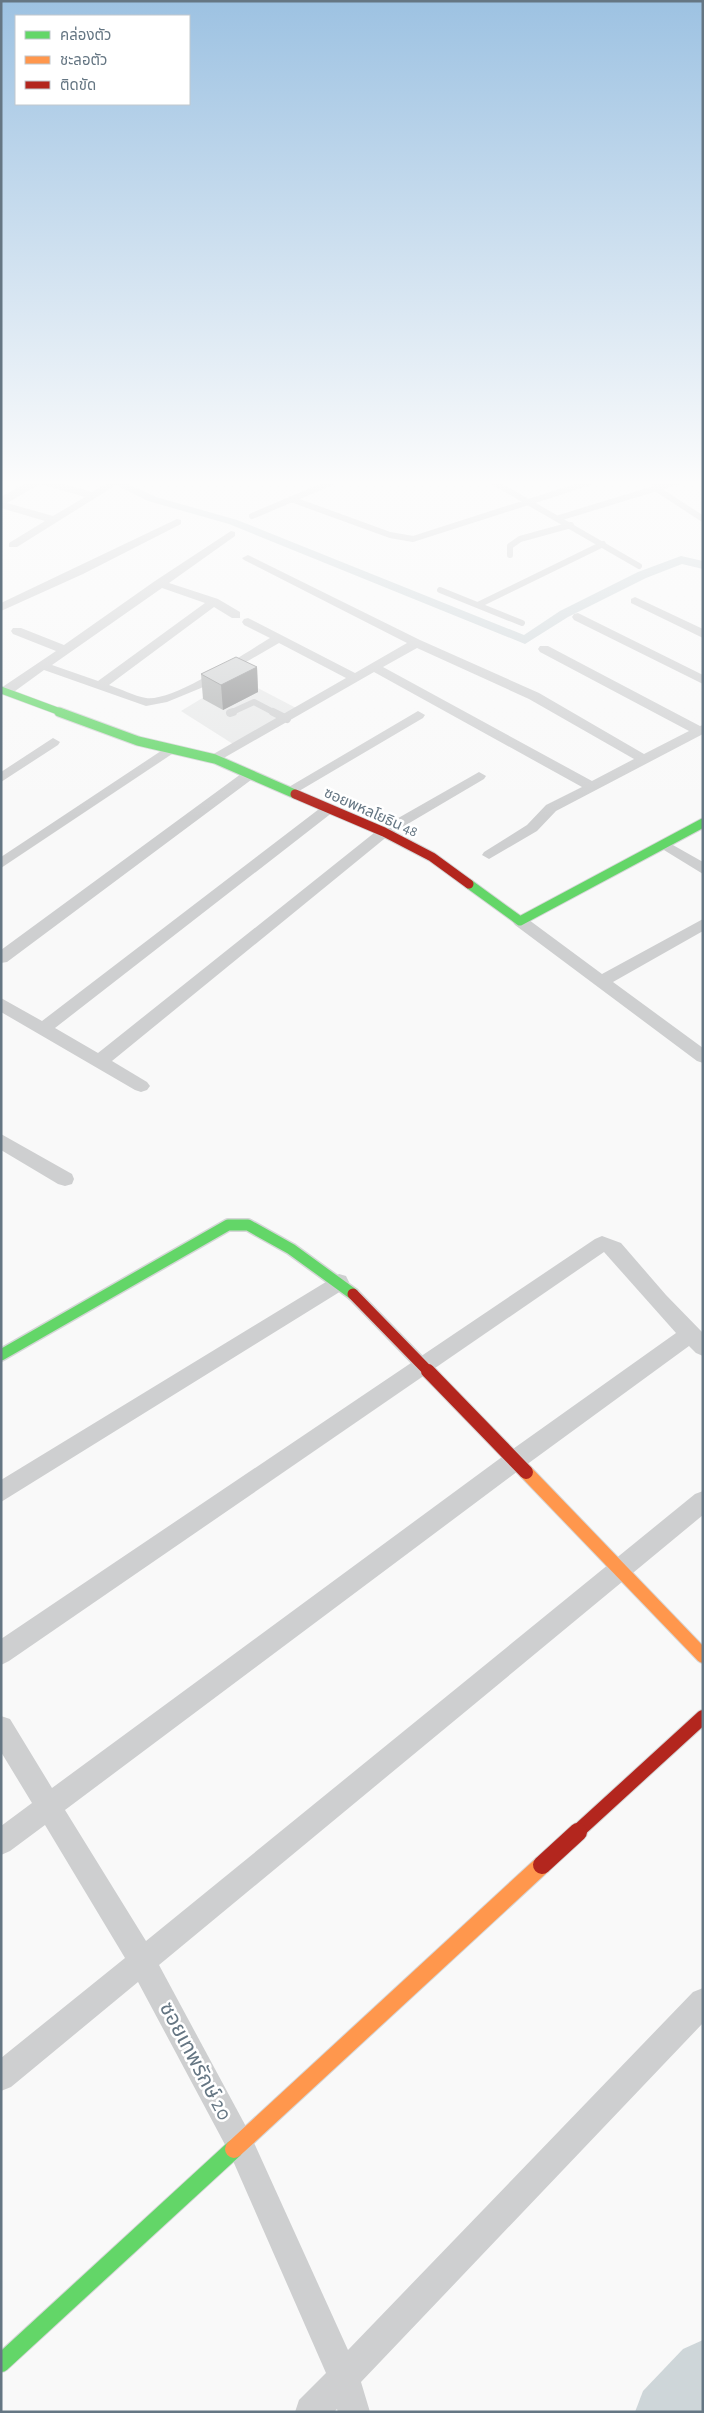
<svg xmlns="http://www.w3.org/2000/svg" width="704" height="2413" font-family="'Alegreya Sans','Noto Sans Thai',sans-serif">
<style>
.built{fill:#e8e9e9}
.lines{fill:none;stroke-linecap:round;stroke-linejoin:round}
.canal{fill:#ced6d9;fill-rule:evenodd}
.river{fill:#ced6d9;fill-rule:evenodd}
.fast-far3-casing{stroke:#d5d6d7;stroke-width:8}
.fast-far2-casing{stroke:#d5d6d7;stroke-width:11}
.fast-far1-casing{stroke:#d5d6d7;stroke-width:14}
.fast-casing{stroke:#d5d6d7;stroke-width:20}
.slow-far1-casing{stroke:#d5d6d7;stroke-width:16}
.slow-casing{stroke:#d5d6d7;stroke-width:20}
.jam-far3-casing{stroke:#d5d6d7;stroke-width:11}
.jam-far2-casing{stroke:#d5d6d7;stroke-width:14}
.jam-far1-casing{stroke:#d5d6d7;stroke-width:16}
.jam-casing{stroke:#d5d6d7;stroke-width:20}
.lane-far1{stroke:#cecfd0;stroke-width:6}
.lane{stroke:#cecfd0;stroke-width:8}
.street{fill:#cecfd0;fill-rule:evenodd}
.fast-far3{stroke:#63d668;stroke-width:7}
.fast-far2{stroke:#63d668;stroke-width:9}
.fast-far1{stroke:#63d668;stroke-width:11}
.fast{stroke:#63d668;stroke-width:18}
.slow-far1{stroke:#ff974d;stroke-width:14}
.slow{stroke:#ff974d;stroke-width:18}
.jam-far3{stroke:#b3261e;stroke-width:9}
.jam-far2{stroke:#b3261e;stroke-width:11}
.jam-far1{stroke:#b3261e;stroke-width:14}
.jam{stroke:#b3261e;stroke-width:18}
.wall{fill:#b3b5b5}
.shaded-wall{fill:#929394}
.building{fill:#d0d2d3;stroke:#929394}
.labels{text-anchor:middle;stroke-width:5;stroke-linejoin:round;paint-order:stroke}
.far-street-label{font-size:15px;fill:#657683;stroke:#fff}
.near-street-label{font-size:21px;fill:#657683;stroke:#fff}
</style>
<rect width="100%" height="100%" fill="#f9f9f9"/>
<path class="built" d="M237,677l61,32 -65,35 -52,-33z"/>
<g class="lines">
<path class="canal" d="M106,480h14l36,17 81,23 287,115 36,-24 78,-39 43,-16 22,5v8l-21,-5 -36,14 -78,39 -43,27 -296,-120 -81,-23z"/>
<path class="river" d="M703,2340v72h-68l8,-21 40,-42z"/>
<defs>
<path id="fast-far3" d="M1,690l62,23"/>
<path id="fast-far2" d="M59,712l79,29 77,18 80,35
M469,884l51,37 183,-98"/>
<path id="fast-far1" d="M1,1355l227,-130h20l43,24 62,45"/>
<path id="fast" d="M1,2363l233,-214"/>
<path id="slow-far1" d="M526,1472l177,184"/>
<path id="slow" d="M234,2149l308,-284"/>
<path id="jam-far3" d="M295,794l89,38 48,25 37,27"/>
<path id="jam-far2" d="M353,1294l76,78"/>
<path id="jam-far1" d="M428,1371l98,101
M576,1833l127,-116"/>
<path id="jam" d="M542,1865l36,-33"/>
</defs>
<use href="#fast-far3" class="fast-far3-casing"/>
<use href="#fast-far2" class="fast-far2-casing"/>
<use href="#fast-far1" class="fast-far1-casing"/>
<use href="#fast" class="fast-casing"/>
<use href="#slow-far1" class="slow-far1-casing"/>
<use href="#slow" class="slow-casing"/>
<use href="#jam-far3" class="jam-far3-casing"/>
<use href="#jam-far2" class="jam-far2-casing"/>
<use href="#jam-far1" class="jam-far1-casing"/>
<use href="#jam" class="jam-casing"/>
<path class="lane-far1" d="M490,480l149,86
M650,480l12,7
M657,489l46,30
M291,499l99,36 23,4 184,-59
M252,516l85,-36
M559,518l124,-38
M510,555v-9l10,-7 51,-14
M440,590l82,33
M478,605l125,-61
M230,713l24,-11 21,11"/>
<path class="lane" d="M273,712l14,7
M230,713l3,-1"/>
<path class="street" d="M31,480h19l42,12 15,-9h8l1,2 -99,62h-8v-4l36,-22 -44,-13v-11zM40,484l45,13 -32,19 -46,-13z
M177,519l4,1v4l-98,50 -82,37v-8z
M231,531l4,1v4l-66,47 49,16 22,13v6h-8l-18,-11 -105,78c12,4 25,11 37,13 27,4 99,-45 124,-60l-26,-13 -2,-3 2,-3 4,-1 107,55 52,-30 -163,-83 -2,-2 6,-3 172,85 119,53 105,61 45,-23 -149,-79 -2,-3 2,-3h8l152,80 3,-1v9l-147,77 -19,20 -48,28 -7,-4 2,-3 43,-27 19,-20 36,-18 -208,-115 -159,91 -7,-4 2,-3 136,-78 -67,-35 -78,45 -34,14 -21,4 -102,-36 -33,24h-10v-6l55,-37 -43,-17 -2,-3 2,-3h8l43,17 91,-64zM162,588l43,15 -107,78 -46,-16zM417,648l112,51 105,60 -42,22 -209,-114z
M635,597l68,32v9l-72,-35v-4z
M578,613l125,62v9l-129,-64 -2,-3 2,-3z
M418,711l7,4 -2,3 -129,76h-10l-2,-3z
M53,738l7,4 -2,3 -57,37v-10z
M170,745l7,4 -2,3 -174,116v-11z
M250,770l5,1 2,3 -2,3 -248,185 -6,1v-13l244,-179z
M479,772l7,4 -2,3 -95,56 -277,226 35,21 3,4 -3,4 -6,2 -6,-2 -134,-78v-14l41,23 281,-215h10l2,3 -2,3 -278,216 43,25 281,-224z
M664,840l39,22v12l-44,-27 -2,-3 2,-3z
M520,916l5,1 77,57 101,-55v12l-90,51 90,66v15l-6,-2 -182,-136 -3,-4z
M1,1134l71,40 2,5 -2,5 -7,2 -7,-2 -57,-34z
M602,1236l19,7 45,52 37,38v23l-7,-3 -7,-7 -167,122 -457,342 81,131 549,-447 8,-3v24l-544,450 91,169 98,216 345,-358 10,-4v35l-342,359 9,30h-32l-1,-3 -3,3h-39l4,-12 27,-27 -96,-219 -92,-172 -127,105 -10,4v-33l124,-100 -80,-133 -35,26 -9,4v-29l31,-23 -31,-51v-36l9,3 42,69 454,-334 170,-121 -72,-81 -595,409 -8,4v-26l594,-400z
M339,1274l7,2 3,6 -3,6 -345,214v-22z"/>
<use href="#fast-far3" class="fast-far3"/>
<use href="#fast-far2" class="fast-far2"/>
<use href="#fast-far1" class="fast-far1"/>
<use href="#fast" class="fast"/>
<use href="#slow-far1" class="slow-far1"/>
<use href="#slow" class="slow"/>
<use href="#jam-far3" class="jam-far3"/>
<use href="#jam-far2" class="jam-far2"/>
<use href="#jam-far1" class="jam-far1"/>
<use href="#jam" class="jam"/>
</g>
<path class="wall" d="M257,667l1,25 -35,18 -20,-11 -2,-25z"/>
<path class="shaded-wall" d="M257,667l1,25 -35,18 -2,-25z"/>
<path class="building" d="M236,657l21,10 -36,18 -20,-11z"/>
<linearGradient id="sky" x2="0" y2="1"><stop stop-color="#9dc2e2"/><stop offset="0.59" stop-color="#fcfcfc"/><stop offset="1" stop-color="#fcfcfc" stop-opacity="0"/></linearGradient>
<rect width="704" height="818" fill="url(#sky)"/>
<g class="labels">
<g class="far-street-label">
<text transform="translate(371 812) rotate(24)" y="5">ซอยพหลโยธิน 48</text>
</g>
<g class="near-street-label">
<text transform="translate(196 2061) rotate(62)" y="7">ซอยเทพรักษ์ 20</text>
</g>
</g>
<rect width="704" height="2413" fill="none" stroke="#657683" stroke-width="5"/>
<rect x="15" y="15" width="175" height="90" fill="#ffffff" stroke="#c1c8cd"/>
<rect x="25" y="31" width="25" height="8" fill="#63d668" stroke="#c1c8cd"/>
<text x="60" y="40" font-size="15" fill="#657683">คล่องตัว</text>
<rect x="25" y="56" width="25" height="8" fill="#ff974d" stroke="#c1c8cd"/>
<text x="60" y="65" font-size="15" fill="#657683">ชะลอตัว</text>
<rect x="25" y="81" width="25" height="8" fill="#b3261e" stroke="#c1c8cd"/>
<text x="60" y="90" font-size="15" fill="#657683">ติดขัด</text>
</svg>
